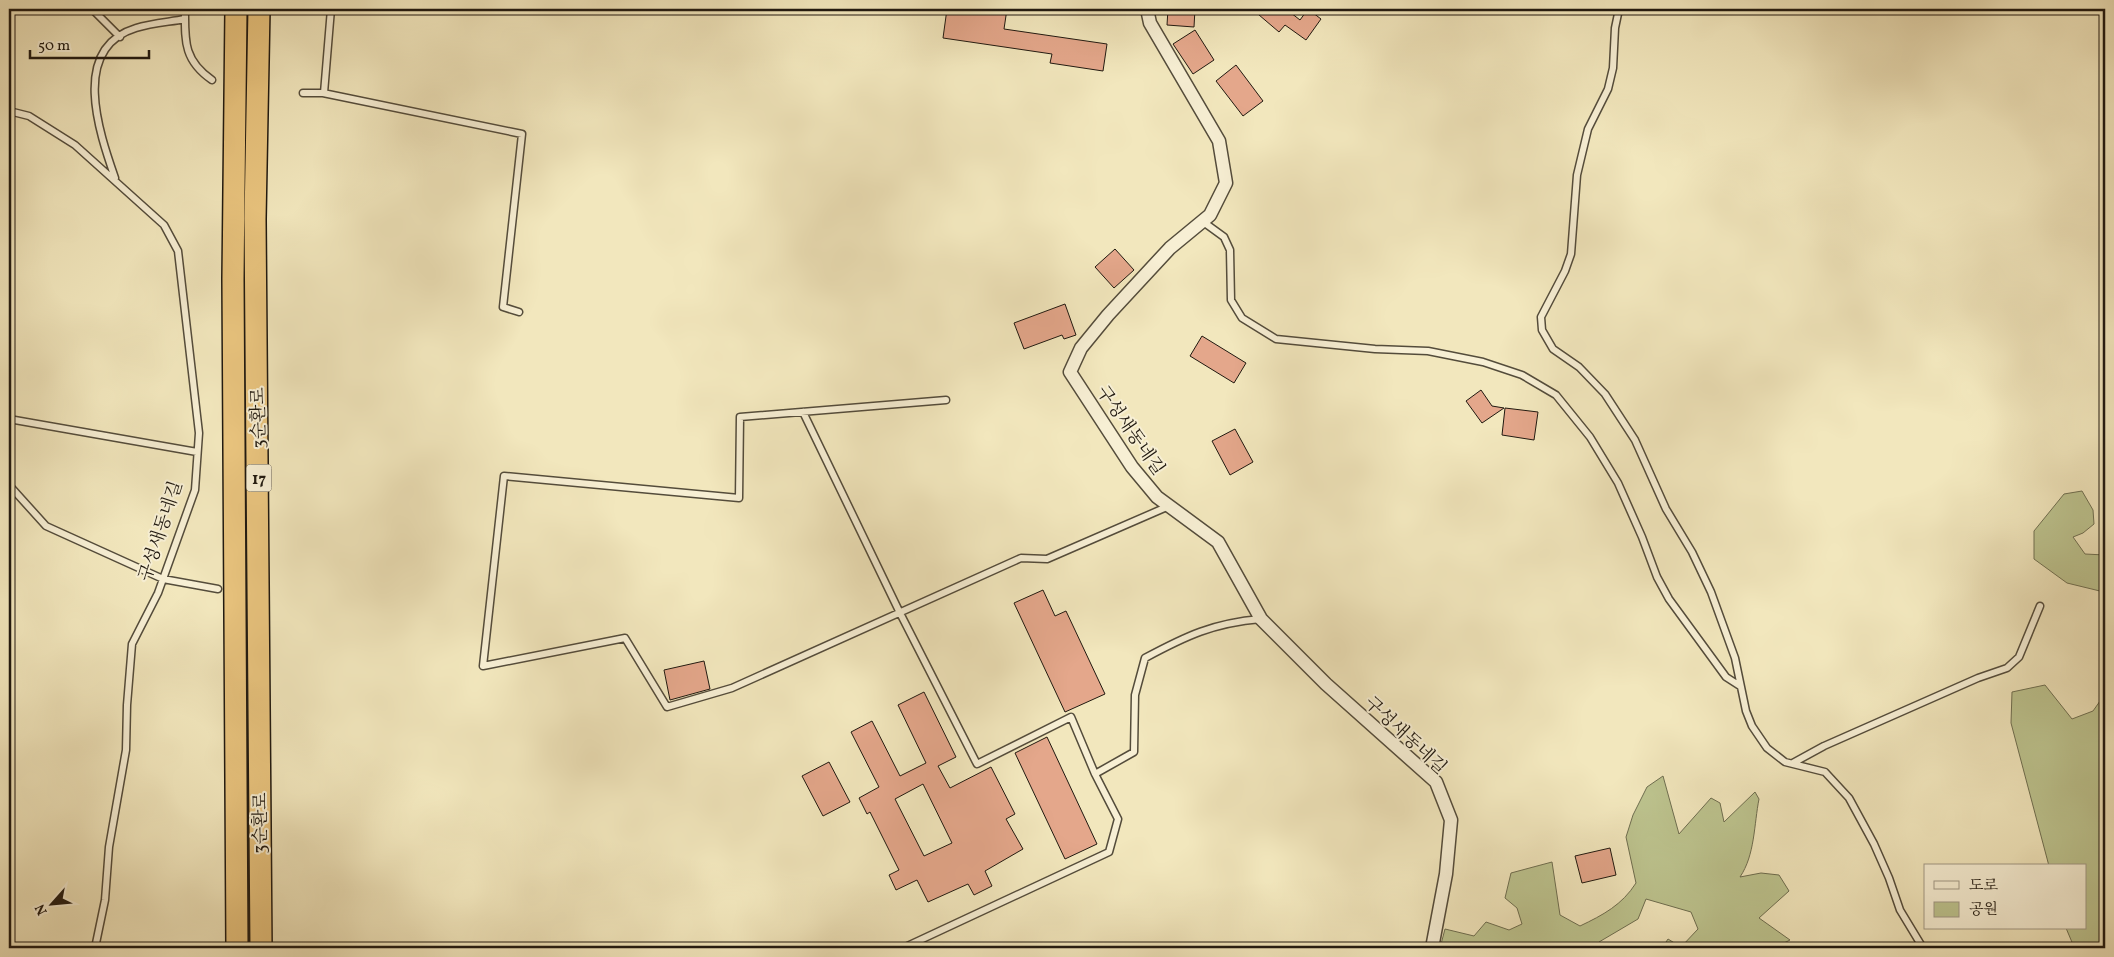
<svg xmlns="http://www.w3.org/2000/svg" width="2114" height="957" font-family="Vollkorn,'Noto Serif KR',serif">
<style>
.green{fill:#bdc48f;stroke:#6e6e50}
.building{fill:#e4a78b;stroke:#201910;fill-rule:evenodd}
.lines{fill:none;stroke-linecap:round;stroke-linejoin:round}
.service-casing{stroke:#544c3b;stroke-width:9}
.minor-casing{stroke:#544c3b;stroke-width:15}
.trunk-casing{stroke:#201910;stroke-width:24}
.service{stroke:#f7efd4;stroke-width:6}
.minor{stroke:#f7efd4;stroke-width:12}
.trunk{stroke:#e9c47e;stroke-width:21}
.labels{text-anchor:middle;stroke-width:4;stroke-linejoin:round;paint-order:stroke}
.shield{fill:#f7efd4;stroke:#60594b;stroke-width:1}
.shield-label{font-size:16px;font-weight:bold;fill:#201910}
.street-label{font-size:18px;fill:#201910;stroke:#f7efd4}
</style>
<rect width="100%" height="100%" fill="#f2e7bd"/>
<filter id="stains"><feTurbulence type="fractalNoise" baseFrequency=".004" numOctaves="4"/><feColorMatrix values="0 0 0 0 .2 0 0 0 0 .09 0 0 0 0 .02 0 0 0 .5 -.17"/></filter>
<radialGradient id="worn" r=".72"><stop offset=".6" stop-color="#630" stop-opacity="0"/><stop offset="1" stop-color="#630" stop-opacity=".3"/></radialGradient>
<path class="green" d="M2082,491l11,19 1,14 -11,9 -10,4 12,17 20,1 -1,37 -37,-9 -33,-24v-28l30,-37z
M2045,685l27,34 21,-8 12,-17v254l-31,-1 -8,-19h19v-62h-36l-38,-143 1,-31z
M1663,776l16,58 32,-36 9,5 4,19 31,-30 4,7c-5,25 -4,56 -19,78l21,-4 18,2 10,16 -30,27 31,22 -16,8h-112l6,-9 13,8 17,-18 -7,-17 -45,-13 -8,20 -39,23 2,6h-161l5,-19 29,7 12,-14 23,8 13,-6 -5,-16 -12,-10 6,-25 41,-11 8,53 20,11c23,-11 42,-21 56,-43l-10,-46 7,-22 14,-28z"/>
<path class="building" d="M947,9h60l-3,20 103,15 -4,27 -53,-8 2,-9 -109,-16z
M1168,9h27l-1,18 -27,-2z
M1252,9h34l14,11 8,-11 13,10 -15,21 -21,-15 -6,7z
M1195,30l19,30 -21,14 -20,-30z
M1236,65l27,36 -20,15 -27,-35z
M1115,249l19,21 -20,18 -19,-21z
M1065,304l11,31 -12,4 -2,-4 -38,14 -10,-26z
M1202,336l44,27 -12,20 -44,-27z
M1481,390l11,16 12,2 -22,15 -16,-22z
M1505,408l33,4 -4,28 -32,-5z
M1235,429l18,33 -23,13 -18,-34z
M1043,590l12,26 11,-5 39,83 -40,18 -51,-109z
M704,661l6,28 -40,11 -6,-30z
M924,692l32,65 -18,9 12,22 41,-21 24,47 -9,5 17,30 -38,22 7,15 -18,9 -6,-11 -40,18 -11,-22 -21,10 -7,-15 10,-5 -29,-58 -3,2 -8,-16 20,-11 -28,-55 21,-11 28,55 26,-13 -28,-58zM923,784l29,59 -28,13 -29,-57z
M1047,737l50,107 -32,15 -50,-106z
M829,762l21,40 -27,14 -21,-40z
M1610,848l6,27 -34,8 -7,-27z"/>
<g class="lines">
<defs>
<path id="service" d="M92,9l28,28
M185,9c0,31 -2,51 27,71
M1619,9l-4,19 -2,40 -5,21 -20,40 -11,46 -6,79 -6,17 -24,46 1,13 11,19 26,18 26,27 30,46 31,69 26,43 19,40 24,66 11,53 6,15 15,22 18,14 40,10 24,26 25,46 15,34 11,32 23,38
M303,93h21l7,-84
M323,93l199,41 -19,173 16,5
M9,111l20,5 46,29 89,80 14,26 21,182 -4,57 -37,103 -26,51 -5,61 -1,45 -17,97 -4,53 -10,48
M115,178c-16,-46 -45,-130 21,-150 16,-5 33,-6 49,-9
M1202,221l22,16 6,13 1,50 11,18 34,21 99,10 53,2 55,11 39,13 34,20 34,42 28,46 24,54 15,40 12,22 57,78 14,9
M946,400l-206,17 -1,81 -235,-22 -21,190 142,-28 42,69 65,-19 289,-130 26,1 122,-53
M803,412l97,201 77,151 94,-47 24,57
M9,419l188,33
M9,485l37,41 117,53 55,10
M1793,763l31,-17 154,-68 29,-10 12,-11 21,-51
M903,948l206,-96 9,-33 -23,-45 39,-22 1,-57 10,-37c41,-22 68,-35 116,-39"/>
<path id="minor" d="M1147,9l3,14 69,118 7,42 -16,32 -40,33 -62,67 -27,33 -11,24 62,95 25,30 61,45 43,77 65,65 110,98 15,38 -5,54 -14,74"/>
<path id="trunk" d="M236,9l-3,270 4,669
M259,9l-4,210 6,729"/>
</defs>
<use href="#service" class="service-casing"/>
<use href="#minor" class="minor-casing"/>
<use href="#trunk" class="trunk-casing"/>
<use href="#service" class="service"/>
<use href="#minor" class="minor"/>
<use href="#trunk" class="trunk"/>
</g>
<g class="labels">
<rect class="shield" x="246.5" y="464.5" width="25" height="27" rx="4"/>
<g class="shield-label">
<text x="259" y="484">17</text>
</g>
<g class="street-label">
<text transform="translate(258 418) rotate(-91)" y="6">3순환로</text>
<text transform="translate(1131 430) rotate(55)" y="6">구성새동네길</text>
<text transform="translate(160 531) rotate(-72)" y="6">구성새동네길</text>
<text transform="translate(1406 735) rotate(43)" y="6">구성새동네길</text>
<text transform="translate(260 823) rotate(-90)" y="6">3순환로</text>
</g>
</g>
<rect width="2114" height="957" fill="none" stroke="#f2e7bd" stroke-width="30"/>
<rect x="10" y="10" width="2094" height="937" fill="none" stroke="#201910" stroke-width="2.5"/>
<rect x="15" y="15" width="2084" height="927" fill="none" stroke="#201910"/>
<rect x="1924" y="864" width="162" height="65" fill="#f7efd4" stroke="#a19986"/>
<rect x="1934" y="881" width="25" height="8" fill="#f7efd4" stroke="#a19986"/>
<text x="1969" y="890" font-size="15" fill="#201910">도로</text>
<rect x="1934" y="902" width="25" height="15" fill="#bdc48f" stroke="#a19986"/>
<text x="1969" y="914" font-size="15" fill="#201910">공원</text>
<g transform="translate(52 904) rotate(243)" stroke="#f7efd4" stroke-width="4" paint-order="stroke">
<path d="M0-4L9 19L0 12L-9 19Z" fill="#201910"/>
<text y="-8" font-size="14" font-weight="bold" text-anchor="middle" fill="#201910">N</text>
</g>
<path d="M30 50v8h119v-8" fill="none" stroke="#201910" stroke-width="2.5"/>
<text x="38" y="50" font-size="15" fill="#201910" stroke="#f7efd4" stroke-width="4" paint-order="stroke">50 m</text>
<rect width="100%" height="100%" filter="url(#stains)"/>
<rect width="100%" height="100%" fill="url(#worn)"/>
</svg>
